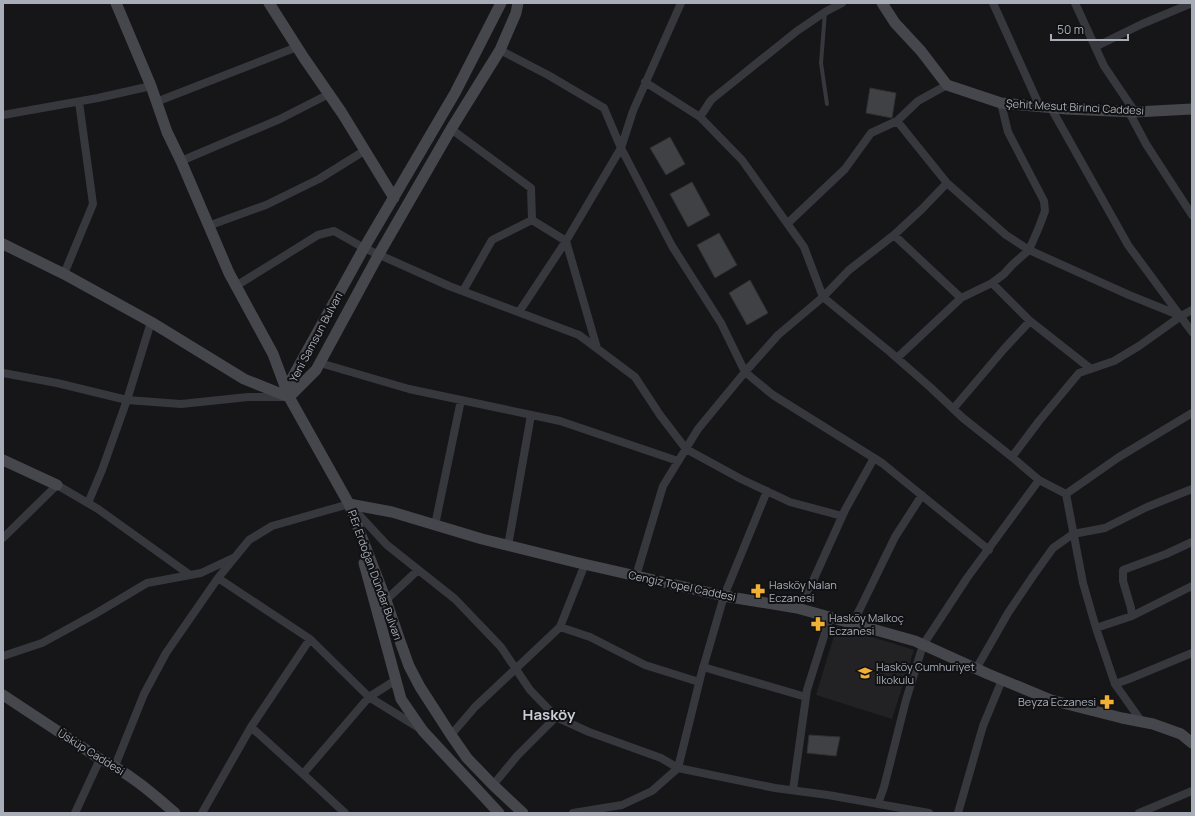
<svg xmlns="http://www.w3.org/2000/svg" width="1195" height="816" font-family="Manrope,sans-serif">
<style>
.built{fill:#222225}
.building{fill:#404145;stroke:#303034}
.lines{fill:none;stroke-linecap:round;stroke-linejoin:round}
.lane{stroke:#37383d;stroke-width:4}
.street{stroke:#37383d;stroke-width:8}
.secondary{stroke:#45474d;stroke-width:11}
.labels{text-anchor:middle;stroke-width:4;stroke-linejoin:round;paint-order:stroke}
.street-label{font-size:11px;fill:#a8adb8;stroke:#111113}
.poi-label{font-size:11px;fill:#a8adb8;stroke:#111113;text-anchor:start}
.district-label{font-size:15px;font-weight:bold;fill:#c9ccd4;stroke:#111113}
</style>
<rect width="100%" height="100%" fill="#161618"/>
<path class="built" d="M837,626l77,24 -22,69 -76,-24z"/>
<path class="building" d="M870,88l26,5 -4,25 -26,-5z
M670,137l15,27 -19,11 -16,-27z
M692,182l18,33 -22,12 -18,-33z
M719,233l18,32 -22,13 -18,-33z
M750,280l18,33 -21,12 -18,-32z
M809,735l31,2 -4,19 -29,-3z"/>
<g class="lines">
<path class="lane" d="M825,12l-4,51 6,41"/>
<path class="street" d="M993,3l47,104
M1075,3l29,63 31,46
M1095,47l47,-23 50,-21
M500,50l48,25 56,33 17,40 51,98 49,77 24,49 28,23 109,68 107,87
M645,82l55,35 42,43 62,87 19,50 67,55 40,35 33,31 49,39 27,23 27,14
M156,102l141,-55
M1051,108l77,137 64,87
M1129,112l17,32 46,71
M3,115l95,-17 53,-12
M700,117l11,-17 86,-69 28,-19 17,-9
M897,121l50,62 59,52 23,15 100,45 52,21
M451,129l80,59 1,32
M181,161l99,-42 49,-25
M788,223l57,-54 26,-36 26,-12 21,-20 29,-16
M208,226l58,-21 53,-26 45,-28
M894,235l67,63
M64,274l29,-70 -14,-102
M992,283l38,38 61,48
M236,286l82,-51 16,-4 30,17 85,38 130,49 56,42 25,38 26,34 55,30 49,23 52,14
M463,291l29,-51 40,-20 34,21 31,107
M519,312l47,-71 55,-93 12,-37 48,-108
M897,358l64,-60 31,-15 12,-9 8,-9 17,-15 10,-23 6,-16 -1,-10 -36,-69 -7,-29
M320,363l89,26 151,32 118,40
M3,373l54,10 70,17 54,4 67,-7h37
M953,409l51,-60 26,-28
M1012,457l27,-36 40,-48 35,-12 25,-15 42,-30 11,-6
M88,503l14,-33 25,-70 24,-78
M435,525l26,-125
M3,538l54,-53 41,24 92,66
M508,546l23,-131
M636,576l27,-90 35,-57 47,-57 33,-37 45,-38 26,-27 45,-35 28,-26 25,-26
M218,578l92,61 59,58 50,31
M386,600l32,-30
M797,608l15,-25 33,-73 29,-52
M1132,616l60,-30
M853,623l42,-86 27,-42
M560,627l30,10 55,28 54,17
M1096,628l36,-12 -1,-8 -8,-27v-11l43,-16 26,-12
M3,656l39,-13 53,-29 52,-31 54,-10 32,-15
M703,667l103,30
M976,669l32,-56 25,-37 20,-28 20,-14 32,-6 42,-21 45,-18
M1115,684l-19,-56 -13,-45 -17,-89 53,-37 73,-44
M1142,722l-27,-38 14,-5 63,-26
M251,727l59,-88
M451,735l24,-28 85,-80 25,-63
M115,766l29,-72 22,-41 52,-75 31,-38 23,-14 77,-22 38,41 68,54 46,48 29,43 26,27 33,15 72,26 17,10 97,20 53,7 101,18
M303,774l42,39
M493,785l24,-29 39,-39
M793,790l14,-100 23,-73
M878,804l6,-17 22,-87 17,-55 44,-67 72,-98
M75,813l25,-54
M202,813l49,-86 52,47 66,-77 27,-17
M573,813l49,-8 30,-14 26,-23 23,-93 23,-79 43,-105
M958,813l25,-87 19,-46
M1139,813l53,-22"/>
<path class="secondary" d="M116,3l35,83 16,46 14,29 48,112 44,81 16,43 60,107 37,96 14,41 9,25 11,21 31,48 16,23 26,27 30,28
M269,3l35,55 38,55 52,85
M882,3l13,20 26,28 26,34 54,18 66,6 68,3 57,-3
M3,244l61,30 87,48 93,57 45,18
M289,395l1,-13 74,-134 91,-155 46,-90
M289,397l27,-27 63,-116 72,-125 49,-79 16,-37 2,-10
M3,460l54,25
M349,504l43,8 90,27 93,23 149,34 73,12 118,33 73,33 63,26 71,18 31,6 28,10 11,9
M364,563l37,136 22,32 76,82
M3,695l97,64c29,14 51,33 75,54"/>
</g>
<defs>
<symbol id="pharmacy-bare" viewBox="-9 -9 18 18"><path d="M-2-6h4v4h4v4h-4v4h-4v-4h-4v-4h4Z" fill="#f2b134" stroke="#111113" stroke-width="2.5" paint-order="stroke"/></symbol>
<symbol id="school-bare" viewBox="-9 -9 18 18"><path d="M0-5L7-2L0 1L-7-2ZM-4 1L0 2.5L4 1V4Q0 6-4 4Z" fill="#f2b134" stroke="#111113" stroke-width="2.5" paint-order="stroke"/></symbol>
</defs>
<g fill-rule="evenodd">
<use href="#pharmacy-bare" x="748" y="581" width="20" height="20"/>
<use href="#pharmacy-bare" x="808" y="614" width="20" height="20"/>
<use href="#school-bare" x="855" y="663" width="20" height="20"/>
<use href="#pharmacy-bare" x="1097" y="692" width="20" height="20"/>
</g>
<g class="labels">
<g class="street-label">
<text transform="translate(1075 107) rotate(3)" y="4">Şehit Mesut Birinci Caddesi</text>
<text transform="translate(316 337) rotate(-62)" y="4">Yeni Samsun Bulvarı</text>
<text transform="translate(375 575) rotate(70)" y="4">P.Er Erdoğan Dündar Bulvarı</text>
<text transform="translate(682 586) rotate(12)" y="4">Cengiz Topel Caddesi</text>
<text transform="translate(91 752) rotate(32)" y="4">Üsküp Caddesi</text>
</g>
<g class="poi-label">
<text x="769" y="589">Hasköy Nalan<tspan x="769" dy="13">Eczanesi</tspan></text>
<text x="829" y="622">Hasköy Malkoç<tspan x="829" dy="13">Eczanesi</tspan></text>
<text x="876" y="671">Hasköy Cumhuriyet<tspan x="876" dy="13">İlkokulu</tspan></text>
<text x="1096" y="706" text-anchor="end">Beyza Eczanesi</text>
</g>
<g class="district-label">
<text x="549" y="720">Hasköy</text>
</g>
</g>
<rect width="1195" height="816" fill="none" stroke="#a8adb8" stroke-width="8"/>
<path d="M1051 34v6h77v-6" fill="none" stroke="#a8adb8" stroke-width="2"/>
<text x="1057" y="34" font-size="12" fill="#a8adb8" stroke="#111113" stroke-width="3" paint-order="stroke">50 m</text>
</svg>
